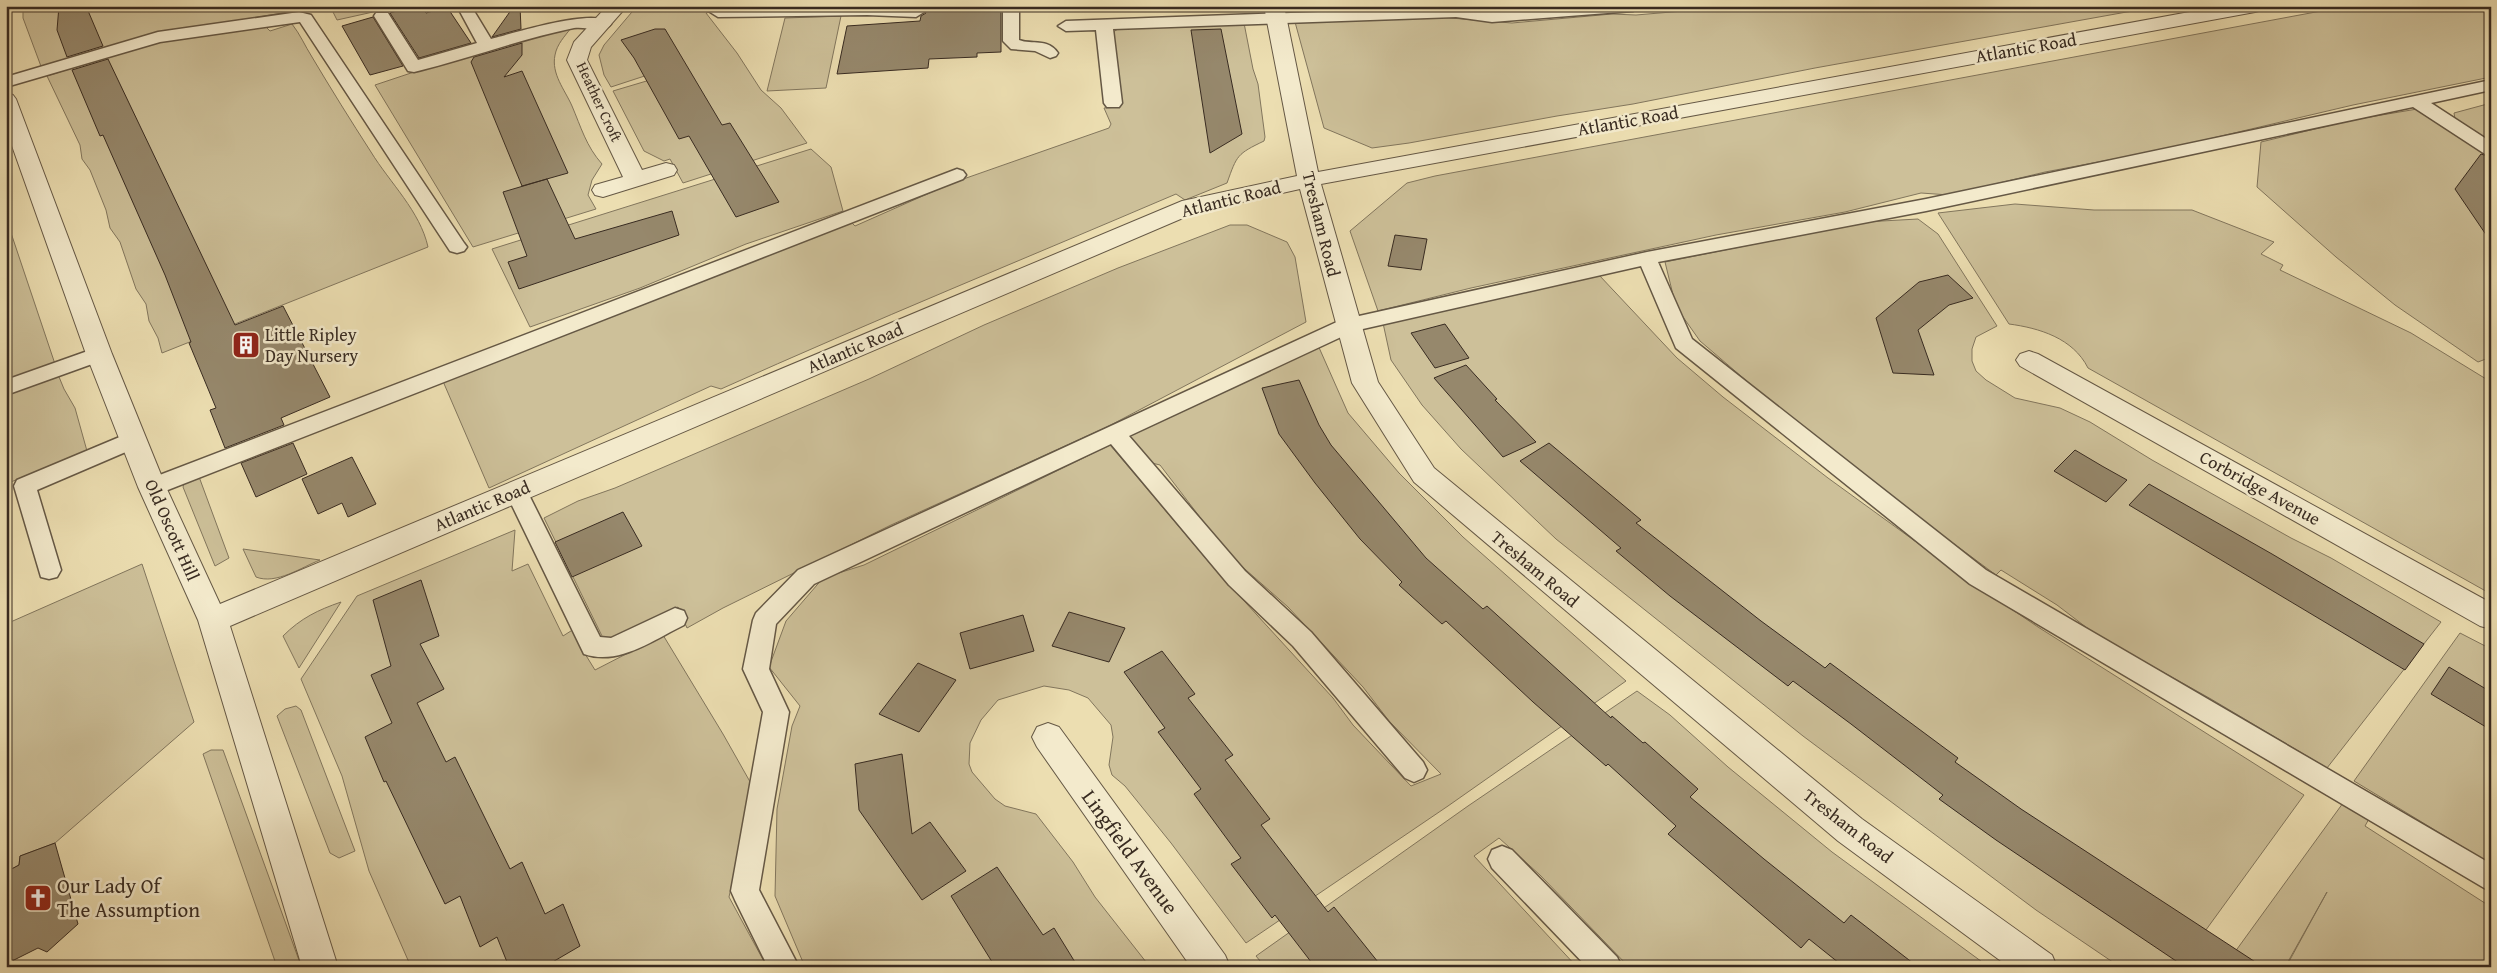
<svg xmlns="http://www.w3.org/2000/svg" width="2497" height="973" font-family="'Gentium Book Plus',serif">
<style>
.green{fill:#cdc099;stroke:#82765d}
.building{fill:#96886c;stroke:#382b21}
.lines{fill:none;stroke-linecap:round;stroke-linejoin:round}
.lane-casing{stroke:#655845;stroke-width:3}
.street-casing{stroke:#655845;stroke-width:2}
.lane{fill:#f3eacc;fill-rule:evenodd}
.street{fill:#f3eacc;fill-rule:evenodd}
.labels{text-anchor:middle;stroke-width:5;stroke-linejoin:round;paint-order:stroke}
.far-street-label{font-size:15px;fill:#382b21;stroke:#f3eacc}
.street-label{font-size:18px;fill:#382b21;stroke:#f3eacc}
.poi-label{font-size:18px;fill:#382b21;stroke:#f3eacc;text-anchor:start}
.near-street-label{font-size:21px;fill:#382b21;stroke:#f3eacc}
.near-poi-label{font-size:21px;fill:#382b21;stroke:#f3eacc;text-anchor:start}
</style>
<rect width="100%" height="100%" fill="#ecdeb1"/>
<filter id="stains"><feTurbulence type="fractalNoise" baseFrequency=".004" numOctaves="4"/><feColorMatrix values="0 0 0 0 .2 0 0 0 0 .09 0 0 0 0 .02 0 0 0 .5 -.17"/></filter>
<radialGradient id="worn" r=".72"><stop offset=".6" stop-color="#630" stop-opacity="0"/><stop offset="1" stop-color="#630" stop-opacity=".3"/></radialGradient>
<path class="green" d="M30,6h292l-86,15 -194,48 -19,-51v-6z
M330,6h70l-63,14z
M637,6h88l-3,1 1,2 -17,4 31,40 24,37 20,18 26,35 -124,40 -13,-24 -6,2 -20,-10 -31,-60 57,-17 -4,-5 -55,18 -7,-12 -5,-20 5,-10z
M1701,6h459l-345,62 -182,36 -76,12 -148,27 -37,5 -48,-20 -29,-106 143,-5 74,6 100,-9 24,1 47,-4z
M2348,6h143v71l-138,28 -191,45 -117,22 -96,23 -28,-2 -76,19 -129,23 -245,53 -93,23 -28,-80 57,-48 28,-7z
M841,16l-15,72 -59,3 18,-73z
M262,23l8,8 22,-7c8,10 13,22 20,33 19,32 39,64 59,95 19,31 49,59 57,95l-266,106 -4,-15 -9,-17 -3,-17 -10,-15 -16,-47 -10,-14 -4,-18 -16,-40 -8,-11 -2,-14 -33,-69 121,-38z
M1244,23l9,46 5,15 7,53 -1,4c-27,13 -27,14 -37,42l-42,17 -9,-6c-152,65 -304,127 -455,195l-10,-3 -222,102 -47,-109 408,-158 5,5 97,-43 157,-55 2,-4 -7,-16 16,-1 -1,-31 -5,-14 -4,-28 8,-5z
M571,28c-6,8 -14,16 -16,27 -4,19 10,35 17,51 9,21 14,40 30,58l-10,16 -4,15 8,14 -123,38 -98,-162 99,-33z
M2491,103v43l-36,-27 -1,-6z
M2423,108l68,45v204l-13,5 -83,-57 -59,-48 -79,-70 4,-45 91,-22z
M811,149l20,18 12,44 -97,33 -106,44 -110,39 -38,-78z
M2015,204l79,6h98l82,32 -13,12 22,11 -3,5 131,63 80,49v212l-403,-226c-15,-30 -49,-40 -79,-44l-71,-111z
M6,218l49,146 -49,18z
M1918,219l20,15 59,92 -21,11 -4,12v12l4,10 10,9 29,18 45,10 30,14 62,38 139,78 40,20 110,64 -114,146 -116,-69 -116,-65 -38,-29 -56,-35 -5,5 -108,-80 -98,-77 -90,-77 -24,-34 -11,-45 199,-40z
M1230,225h17l40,17 8,15 11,65 -199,105 -216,98 -168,83 -36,20 -9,-21 -65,32 -10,-1 -59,-120 34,-17 37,-13 254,-109 115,-54 134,-57z
M1599,275l78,83 46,39 105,81 142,103 68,46 266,168 -125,172h-59l-84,-57 -233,-174 -247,-197 -95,-90 -39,-44 -31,-45 -8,-37z
M1317,343l31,70 51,60 64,64 163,144 -178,125 -202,137 -75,-100 -46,-57 -13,-11 -3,-10 4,-28 -2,-12 -23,-27 -19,-8 -25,-4 -46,14 -17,20 -11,23 -1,21 3,8 23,27 10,7 31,8 37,48 22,35 55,70h-345l-30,-71 2,-87 15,-83 8,-20 -31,-39 17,-46 37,-43 41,-13 246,-120 103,122 120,131 20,27 58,61 30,-12 -52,-53 -26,-34 -75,-80 -59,-52 -69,-90 -16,-4 -18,-24z
M57,372l7,17 11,19 12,43 -81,33v-93z
M198,474l31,84 -14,8 -32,-79 1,-4z
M515,530l-3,41 16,-7 35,72 11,-7 8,20 13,21 68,-35 60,99 30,53 -24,110 38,70h-356l-42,-96 -27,-95 -41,-97 56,-83z
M243,549l77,11c-18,7 -44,25 -64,17z
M142,564l52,158 -139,121 -35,13 -1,9 -13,7v-248z
M341,602l-42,66 -16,-32c18,-18 35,-26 58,-34z
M2460,633l31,16v215l-137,-83z
M1637,691l33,24 58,52 104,85 157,115h-360l-89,-92 -41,-37 -25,18 103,111h-312l-9,-11 212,-150z
M296,706l5,4 54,141 -16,7 -9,-5 -53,-137 8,-7z
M211,750h12l77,213 -1,4h-22l-74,-213z
M2343,803l27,14 -5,9 126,81v60h-205l41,-75 -42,75h-61z"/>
<path class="building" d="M59,6h27l17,40 -36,11 -10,-27z
M413,6h8l5,7 21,-6 24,36 -52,15 -29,-45z
M514,6h6l1,23 -29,8z
M922,6h79v46l-24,1v4l-48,2 -1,9 -91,6 10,-48 73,-5 1,-5 5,-3z
M373,17l30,49 -33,9 -28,-49z
M655,29h10l57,96 8,-2 49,79 -43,15 -47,-81 -10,3 -45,-81 -13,-18z
M1221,29l21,105 -32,19 -19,-123z
M522,43v12l-18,22 18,-6 46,102 -46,13 -51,-124 3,-5z
M108,59l127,266 48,-19 47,91 -49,21 3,7 -59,23 -15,-38 6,-2 -27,-65 2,-1 -26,-67 -62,-140 -3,1 -28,-66z
M2481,154l10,3v85l-36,-53z
M547,179l28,60 97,-28 7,24 -160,54 -11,-27 19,-6 -24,-64z
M1395,235l32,4 -6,31 -33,-4z
M1948,275l25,23 -24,7 -31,25 16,45 -41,-2 -17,-55 43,-36z
M1445,324l24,34 -34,10 -24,-35z
M1466,365l31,34 -2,1 41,42 -33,15 -69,-79z
M1299,380l20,45 12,20 95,113 57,51 4,-3 124,112 1,-2 31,27 2,-1 26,23 27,24 -8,8 74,62 80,64 7,-8 67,52h-74l-35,-28 -8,9 -133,-114 8,-8 -68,-62 -2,2 -73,-64 -87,-81 -4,3 -43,-39 3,-3 -42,-43 -45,-56 -36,-49 -17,-46z
M293,443l14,31 -51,23 -15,-34z
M1549,443l92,77 -5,3 125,98 64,47 5,-5 128,95 -3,4 66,47 242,158h-78l-189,-127 -57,-41 4,-4 -92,-71 -58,-43 -5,5 -118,-90 -54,-45 5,-3 -101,-87z
M2075,450l27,16 25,14 -21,22 -52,-31z
M352,457l24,47 -28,13 -6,-14 -24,11 -16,-35z
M2149,484l123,70 152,90 -19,26 -276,-165z
M623,512l19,34 -70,31 -17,-35z
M421,580l18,56 -19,8 24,45 -27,14 29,59 9,-5 55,112 12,-7 23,52 18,-10 17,42 -36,21h-35l-12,-30 -17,10 -20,-51 -15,8 -59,-123 -2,1 -19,-45 27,-14 -21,-48 20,-9 -18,-66z
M1069,612l56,16 -16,34 -57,-16z
M1023,615l11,36 -64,18 -10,-36z
M1162,651l33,43 -7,4 45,57 -8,5 45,59 -9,6 67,87 6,-5 48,60h-67l-40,-52 -3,3 -41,-54 10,-6 -47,-64 7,-5 -43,-57 7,-4 -41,-56z
M918,663l38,17 -37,52 -40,-18z
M2449,667l42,25v38l-60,-36z
M902,754l10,80 18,-12 36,49 -44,29 -63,-90 -4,-46z
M55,843l23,81 -31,28 -9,-4 -32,16v-92l13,-7 1,-9z
M997,867l46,68 11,-7 24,39h-86l2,-2 -43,-69z"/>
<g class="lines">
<defs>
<path id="lane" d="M457,6h14l20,33c20,-5 108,-33 120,-15 -7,10 -26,2 -37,4 -54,11 -106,31 -160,44l-6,-1 -34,-55 2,-3h12l30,47 59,-17z
M891,6l25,1 8,5 -8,5 -49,-2 -149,2 -8,-5 8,-5z
M1003,6h16v34c13,5 29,-2 39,13l-2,3 -6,2 -15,-7 -24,-2 -8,-8z
M1569,6h72l-8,5 -141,11 -36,-5 -343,12 9,74 -3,4h-12l-3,-4 -8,-73 -30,1 -8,-5 8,-5 390,-14 36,5z
M299,12l12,3 2,3 151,225 3,4 -3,4 -7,2 -7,-2 -150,-229 -140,20 -154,45v-10l152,-45z
M2491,80v10l-60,13 60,39v13l-6,-1 -72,-47 -487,104 -268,51 34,77 294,231 505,294v28l-521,-308 -294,-236 -35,-82 -287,65 -225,105 116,135 66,61 112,130 4,8 -4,8 -9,4 -9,-4 -112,-132 -64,-61 -118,-141 -297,140 -38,40 -7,45 20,43 -30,178 40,77h-31l-33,-67 -4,-9 32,-179 -20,-43 10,-49 3,-7 42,-43 543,-250 306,-68 279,-53z
M957,169l6,2 3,4 -3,4 -803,314 -8,2 -8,-2 -3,-6 3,-6z
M99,347l7,2 3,5 -3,5 -100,36v-15z
M134,431l8,2 3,6 -3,6 -105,45 24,80 -4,7 -8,2 -8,-2 -27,-91 3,-6z
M516,482l8,3 76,152 11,1 64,-30 9,3 3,7 -3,7c-31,15 -65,41 -100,29l-79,-163 3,-6z
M1502,846l10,4 105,107 5,10h-35l-95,-99 -4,-9 4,-9z"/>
<path id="street" d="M607,6h20l-36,41 -4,13 55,110 24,-7 8,2 3,5 -3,5 -71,22 -8,-2 -3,-5 3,-5 28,-8 -56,-117 7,-18z
M1264,6h20l34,166 904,-166h42l-2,4 -7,2 -934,172 57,198 56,86 428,351 190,136 5,12h-48l-171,-126 -424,-359 -62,-99 -52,-194 -103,23 -967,414 108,341h-36l-104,-347 -60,-133 -52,-133 -80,-225v-36l7,2 3,4 96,255 54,133 54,117 962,-403 115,-25z
M2029,351l9,3 453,249v26l-11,-3 -460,-260 -4,-6 4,-6z
M1048,723l11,4 166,228 5,12h-39l-154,-220 -5,-10 5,-10z"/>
</defs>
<use href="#lane" class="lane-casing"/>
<use href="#street" class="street-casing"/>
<use href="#lane" class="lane"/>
<use href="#street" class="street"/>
</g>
<defs>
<symbol id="building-square" viewBox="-11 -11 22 22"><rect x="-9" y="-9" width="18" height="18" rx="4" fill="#8f2418" stroke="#f3eacc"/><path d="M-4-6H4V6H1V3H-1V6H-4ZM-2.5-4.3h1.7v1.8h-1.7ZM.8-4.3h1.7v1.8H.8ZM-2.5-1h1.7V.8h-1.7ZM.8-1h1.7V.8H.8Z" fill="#fff"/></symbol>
<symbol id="church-square" viewBox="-11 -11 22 22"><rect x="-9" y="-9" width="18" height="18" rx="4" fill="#8f2418" stroke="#f3eacc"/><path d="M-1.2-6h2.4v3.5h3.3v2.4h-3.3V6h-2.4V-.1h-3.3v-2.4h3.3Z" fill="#fff"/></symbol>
</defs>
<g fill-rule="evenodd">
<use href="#building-square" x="230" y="329" width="32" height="32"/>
<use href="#church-square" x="22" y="882" width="32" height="32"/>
</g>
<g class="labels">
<g class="far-street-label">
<text transform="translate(599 102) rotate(65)" y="5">Heather Croft</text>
</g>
<g class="street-label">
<text transform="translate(2026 48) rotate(-10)" y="6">Atlantic Road</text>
<text transform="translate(1628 121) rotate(-10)" y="6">Atlantic Road</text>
<text transform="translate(1231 199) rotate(-14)" y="6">Atlantic Road</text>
<text transform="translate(1321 224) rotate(76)" y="6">Tresham Road</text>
<text transform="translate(855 348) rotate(-23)" y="6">Atlantic Road</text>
<text transform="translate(2260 488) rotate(29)" y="6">Corbridge Avenue</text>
<text transform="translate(482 506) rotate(-23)" y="6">Atlantic Road</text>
<text transform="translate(172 530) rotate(66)" y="6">Old Oscott Hill</text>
<text transform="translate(1535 569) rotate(40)" y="6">Tresham Road</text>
<text transform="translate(1848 826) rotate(38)" y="6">Tresham Road</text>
</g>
<g class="poi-label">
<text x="265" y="341">Little Ripley<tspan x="265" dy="21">Day Nursery</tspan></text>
</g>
<g class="near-street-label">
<text transform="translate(1130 852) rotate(54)" y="7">Lingfield Avenue</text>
</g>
<g class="near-poi-label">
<text x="57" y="893">Our Lady Of<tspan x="57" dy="24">The Assumption</tspan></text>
</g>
</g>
<rect width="2497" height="973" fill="none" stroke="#ecdeb1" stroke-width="25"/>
<rect x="8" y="8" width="2482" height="958" fill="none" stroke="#382b21" stroke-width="2.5"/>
<rect x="12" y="12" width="2472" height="948" fill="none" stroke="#382b21"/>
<rect width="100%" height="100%" filter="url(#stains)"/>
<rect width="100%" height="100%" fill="url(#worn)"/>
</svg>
